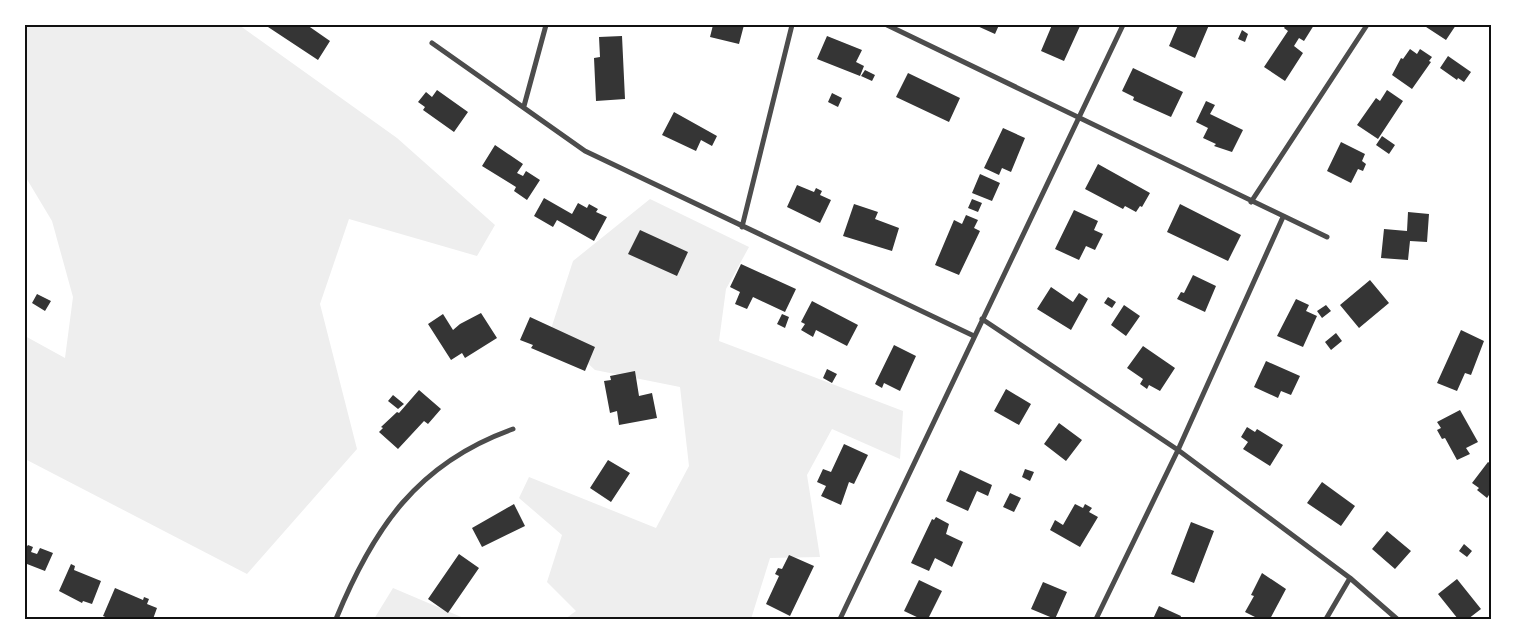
<svg xmlns="http://www.w3.org/2000/svg" width="1516" height="644" font-family="'Zilla Slab',serif">
<style>
.green{fill:#eee}
.building{fill:#353535}
.lines{fill:none;stroke-linecap:round;stroke-linejoin:round}
.minor{stroke:#4c4c4c;stroke-width:5}
.neatline{fill:none;stroke:#111;stroke-width:2}
</style>
<rect width="100%" height="100%" fill="#fff"/>
<path class="green" d="M25,25h214l158,113 98,87 -18,31 -128,-37 -29,85 37,145 -110,125 -222,-115v-123l40,22 8,-61 -21,-76 -27,-45z
M650,199l99,48 -23,42 -7,52 184,70 -3,48 -68,-30 -25,46 13,82 -50,1 -19,61h-186l11,-8 -29,-29 15,-47 -43,-37 10,-21 127,51 33,-62 -9,-79 -85,-17 -44,-41 22,-68z
M393,588l73,31h-92z"/>
<path class="building" d="M265,25h42l23,16 -12,19z
M713,25h31l-5,19 -29,-7z
M975,25h24l-4,9z
M1052,25l28,1 -16,35 -23,-10z
M1178,25h31l-14,33 -26,-12z
M1286,25h28l-10,16 -5,-3 -5,8 9,7 -18,28 -21,-14 24,-36 -4,-3z
M1423,25h33l-10,15z
M1242,30l6,4 -3,8 -7,-3z
M622,36l3,63 -29,2 -2,-43 6,-1 -1,-20z
M827,36l35,14 -6,12 8,4 -4,10 -43,-17z
M1410,49l7,5 3,-5 12,8 -3,4 2,1 -19,27 -20,-14 9,-17 2,1z
M1448,56l23,16 -7,10 -6,-4 -1,2 -17,-12z
M1133,68l50,24 -12,25 -38,-17 1,-3 -12,-6z
M865,70l10,5 -3,6 -11,-5z
M908,73l52,25 -11,24 -53,-25z
M437,90l31,22 -14,20 -31,-22 2,-3 -7,-5 8,-10 6,5z
M1387,90l16,11 -25,38 -21,-14 19,-27 4,3z
M832,93l10,5 -4,9 -10,-5z
M1206,101l9,4 -5,9 33,16 -11,22 -18,-6 2,-2 -13,-6 5,-10 -12,-6z
M674,112l43,24 -5,10 -11,-6 -5,11 -34,-16z
M1003,128l22,10 -14,34 -9,-4 -3,7 -15,-7z
M1382,136l13,9 -6,9 -13,-9z
M1341,142l24,12 -3,7 4,3 -3,7 -5,-2 -7,14 -24,-12z
M495,145l28,19 -6,9 6,3 3,-5 14,9 -13,20 -13,-9 2,-4 -34,-21z
M1098,164l52,29 -8,14 -2,-1 -4,6 -11,-6 -2,3 -38,-20z
M980,174l20,9 -8,18 -20,-8z
M797,185l17,7 2,-4 6,3 -2,4 11,5 -11,23 -33,-16z
M544,198l28,16 6,-11 9,5 2,-4 9,5 -2,3 11,5 -13,24 -37,-21 -4,7 -19,-11z
M972,199l10,4 -4,9 -10,-4z
M854,204l24,8 -3,7 24,9 -7,23 -49,-15z
M1180,204l61,31 -13,26 -61,-29z
M1074,210l24,11 -4,9 9,4 -8,16 -9,-4 -7,14 -24,-11z
M1408,212l21,2 -2,28 -17,-1 -2,19 -27,-2 3,-29 23,2z
M966,215l12,5 -4,8 6,3 -21,44 -24,-10 19,-45 8,4z
M640,230l48,22 -11,24 -49,-22z
M741,264l55,25 -11,23 -32,-15 -6,12 -12,-5 5,-12 -10,-5z
M1193,275l23,11 -11,26 -28,-13 4,-7 3,1z
M1370,280l19,23 -30,25 -19,-23z
M1051,287l22,15 6,-9 9,6 -17,31 -34,-21z
M37,294l14,7 -6,10 -13,-8z
M1108,297l8,5 -4,6 -8,-5z
M1296,299l13,6 -3,6 11,5 -14,31 -26,-11z
M812,301l46,24 -11,21 -31,-16 -3,7 -12,-7 4,-6 -4,-2z
M1124,305l16,11 -14,20 -15,-11z
M1326,305l5,6 -9,7 -5,-7z
M481,313l16,25 -32,20 -3,-5 -11,7 -23,-36 15,-10 10,16 7,-6z
M782,314l7,3 -4,11 -8,-4z
M530,317l65,30 -10,24 -54,-23 2,-3 -13,-5z
M1461,330l23,11 -13,34 -6,-2 -8,18 -20,-8z
M1336,333l6,8 -11,9 -6,-8z
M894,345l22,11 -16,35 -16,-8 -2,5 -7,-4z
M1143,346l32,22 -15,23 -11,-6 -2,4 -7,-5 3,-5 -16,-11z
M1266,361l34,15 -9,19 -10,-4 -3,7 -24,-11z
M827,369l10,5 -5,9 -9,-5z
M635,371l4,25 13,-3 5,25 -38,7 -2,-14 -7,2 -6,-32 7,-1 -1,-4z
M1006,389l25,15 -12,21 -25,-14z
M419,390l22,19 -13,15 -4,-3 -26,28 -19,-17 4,-4 -2,-1 16,-15 2,1z
M393,395l11,9 -6,5 -10,-8z
M1460,410l18,32 -12,6 4,6 -13,6 -12,-22 -3,1 -5,-9 4,-2 -4,-6z
M1059,423l23,17 -16,21 -22,-17z
M1247,427l8,5 2,-3 26,16 -13,21 -27,-17 5,-7 -7,-5z
M844,444l24,11 -14,29 -5,-2 -8,23 -20,-9 5,-10 -9,-4 6,-13 8,3z
M608,460l22,13 -19,29 -21,-14z
M1488,462l3,2v33l-2,-2 -2,3 -10,-8 2,-2 -7,-5z
M1025,469l9,3 -4,9 -8,-4z
M960,470l32,15 -4,11 -11,-5 -9,20 -22,-10z
M1322,482l33,24 -14,20 -34,-23z
M1010,493l11,5 -7,14 -11,-5z
M514,504l11,22 -43,21 -10,-19z
M1075,504l8,4 2,-4 7,4 -3,4 9,5 -18,30 -30,-17 5,-10 8,5z
M936,517l13,7 -3,10 17,8 -11,25 -17,-9 -6,13 -18,-8 21,-44 2,1z
M1191,522l23,9 -20,52 -23,-9z
M1387,531l24,20 -16,18 -23,-20z
M1464,544l8,7 -5,6 -8,-6z
M28,545l5,2 -2,5 6,2 3,-6 13,5 -8,18 -18,-7 -2,4v-19z
M459,554l20,14 -31,45 -20,-14z
M789,555l25,11 -24,50 -24,-12 13,-28 -4,-2 3,-6 4,1z
M71,564l4,2 -1,4 27,11 -9,23 -9,-3 -1,2 -23,-12z
M1262,573l24,16 -16,30h-11l-14,-7 9,-16 -3,-1z
M1457,579l24,30 -13,10h-10l-20,-25z
M919,580l23,11 -14,28h-7l-17,-8z
M1043,582l24,10 -12,27 -24,-10z
M115,588l28,12 1,-3 5,2 -2,5 10,4 -4,11h-43l-7,-3z
M1159,606l22,10 -1,3h-27z"/>
<g class="lines">
<path class="minor" d="M887,25l440,212
M432,43l153,108 389,185
M524,106l22,-81
M1251,202l116,-177
M742,227l50,-202
M982,319l196,131 172,128 47,41
M336,619c37,-90 81,-156 177,-190
M840,619l283,-594
M1096,619l82,-169 105,-233
M1326,619l24,-41"/>
</g>
<rect width="1516" height="644" fill="none" stroke="#ffffff" stroke-width="52"/>
<rect x="26" y="26" width="1464" height="592" class="neatline"/>
</svg>
